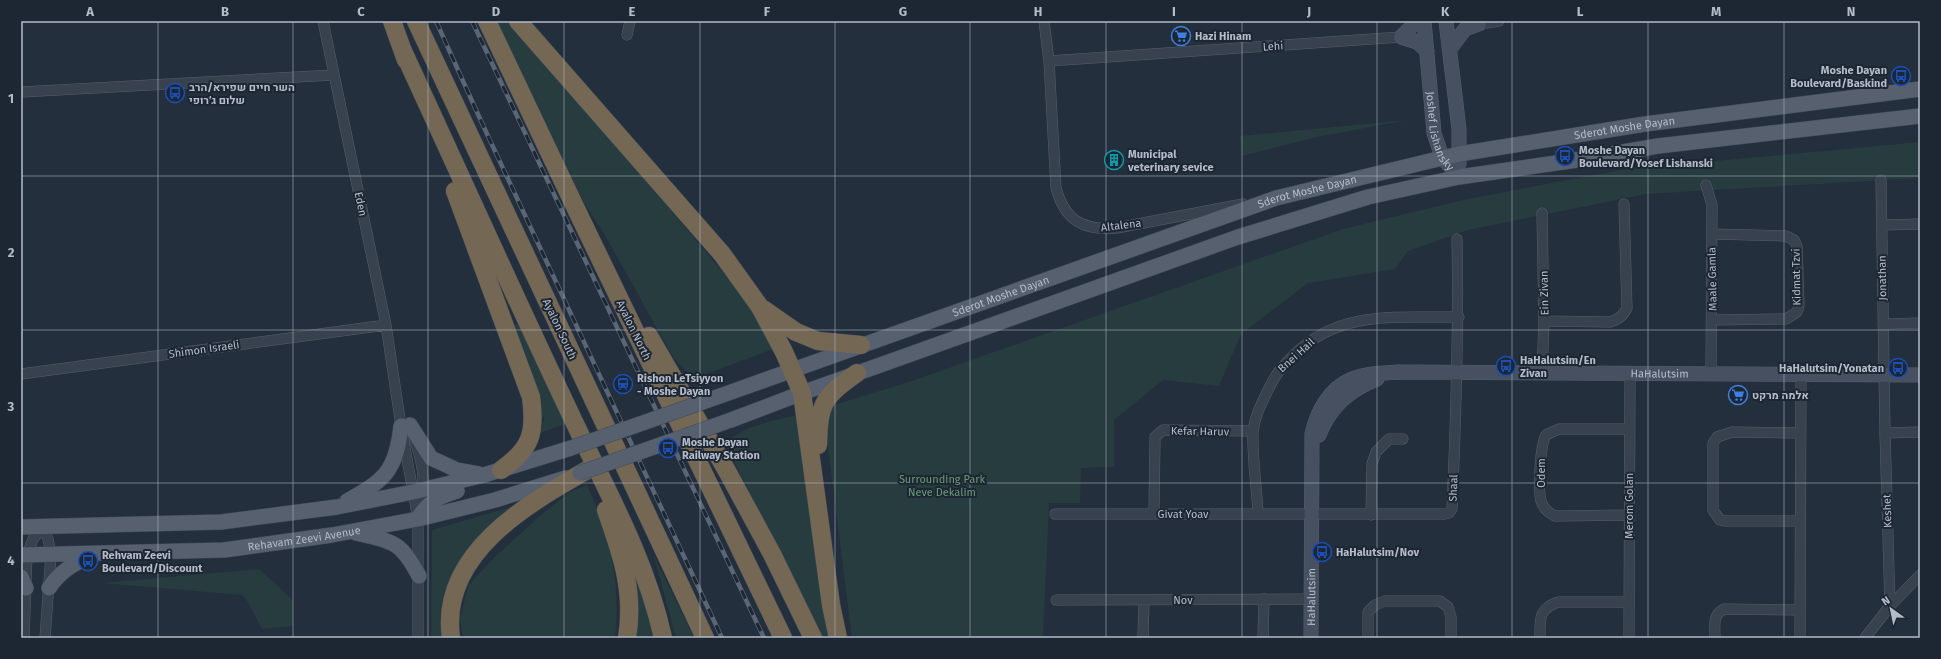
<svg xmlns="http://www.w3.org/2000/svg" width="1941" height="659" font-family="'Fira Sans',Heebo,sans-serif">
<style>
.green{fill:#263c3f}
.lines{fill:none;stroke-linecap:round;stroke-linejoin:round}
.street-casing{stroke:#565f6c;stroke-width:11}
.secondary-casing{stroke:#565f6c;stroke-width:15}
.primary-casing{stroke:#414a57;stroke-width:16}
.highway-casing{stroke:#434c59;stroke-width:19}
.street{stroke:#38414e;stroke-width:10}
.secondary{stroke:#465061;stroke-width:14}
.primary{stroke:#56606e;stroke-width:15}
.highway{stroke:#746855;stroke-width:18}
.rail-casing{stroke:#5a6575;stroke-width:4.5}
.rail{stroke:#1d2633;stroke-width:3;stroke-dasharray:9;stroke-linecap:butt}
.primary-bridge-casing{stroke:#414a57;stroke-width:16;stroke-linecap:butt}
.primary-bridge{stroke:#56606e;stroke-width:15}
.grid{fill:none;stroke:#b4bcc9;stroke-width:1;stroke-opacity:0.55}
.labels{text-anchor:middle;stroke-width:4;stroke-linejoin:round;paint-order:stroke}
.poi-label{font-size:11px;font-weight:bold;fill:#b4bcc9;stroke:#1d2633;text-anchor:start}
.street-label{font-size:11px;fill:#b4bcc9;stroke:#1d2633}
.park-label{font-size:11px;fill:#6b9a76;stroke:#1d2633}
.neatline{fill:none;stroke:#b4bcc9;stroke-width:1.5}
.grid-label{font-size:13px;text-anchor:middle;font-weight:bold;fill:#b4bcc9}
</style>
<rect width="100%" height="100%" fill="#242f3e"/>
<path class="green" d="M497,21h14l227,269 20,28 15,31 -80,30 -20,-22 -71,-127 -18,-27z
M1407,120l-90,17 -75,19 -2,-20z
M1920,142v36l-274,16 -178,36 -60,21 -13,18 -87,14 -67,51 -22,52 -56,-6 -49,40v47l-33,1 -1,35h-31l-6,135h-191l-27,-215 6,-17 81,-25 431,-152 120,-29 157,-30z
M521,320l44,104 -25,9 4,-15 -5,-4 -10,-51 -15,-37z
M797,415l35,223h-12l-34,-72 -61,-123c18,-17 48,-22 72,-28z
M587,485c23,53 34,95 28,153h-152l-3,-19 8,-32 7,-9 21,-22 45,-41 29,-23z
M511,507l-29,26 -38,105h-13l1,-108z
M654,556l40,82h-18z
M259,569l34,31v26l-31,3 -14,-27 -6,-7 -140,-12z
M637,570l14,49 1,19h-16l1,-37 -4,-27z"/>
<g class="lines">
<defs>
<path id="street" d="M323,21l63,304 15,101 17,93v119
M1044,21l5,40 7,127c9,33 28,43 61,40l126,-24
M1479,24l20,-3
M627,35l3,-14
M1049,61l352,-24
M21,92l313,-17
M1706,185l6,20 -1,169
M1882,225l38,-1
M1712,234l74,2 8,4 3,6 2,60 -2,6 -11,7 -74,1
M1544,321l66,1c9,-3 13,-6 17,-14l-3,-104
M1883,324l37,-1
M1542,373l2,-52 -2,-108
M21,374l365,-49
M1885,433l35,-1
M415,441c10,29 10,44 4,73
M1055,514h390l4,-1 3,-4c4,-91 7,-180 5,-270
M1154,514l1,-77 8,-7 90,1
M1258,514c-1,-27 -6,-55 -5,-82 1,-15 9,-29 15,-42 8,-17 14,-23 27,-36 45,-45 106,-36 164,-37
M1371,515l1,-51 4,-12 13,-13h14
M1629,515l-74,1c-6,-3 -12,-8 -14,-15 -3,-12 -1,-56 5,-66l13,-6h71
M1800,521h-74l-6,-1 -7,-10v-67l4,-6 15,-5 69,1
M1056,600l255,-1
M1890,606l30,-31
M24,638l3,-83 6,-16 10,-12 5,12 3,15 -6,84
M1143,638l1,-38
M1263,638l1,-39
M1368,638v-26l7,-7 10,-4h55l8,6 3,10v21
M1540,638c0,-18 -2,-29 18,-36h71
M1629,638l1,-265
M1715,638c0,-12 -3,-23 9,-29l76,1
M1800,638l1,-264
M1865,638l25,-32 -5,-173 -4,-253"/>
<g id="secondary">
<path d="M1417,21l-16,16 16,5 10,9"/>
<path id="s1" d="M1424,21l10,112 8,24 17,20"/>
<path d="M1446,21l13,108v35"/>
<path d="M1450,49l15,-20 14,-5"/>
<path d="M1319,435c11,-28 30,-45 58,-56"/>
<path id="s2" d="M1311,638l1,-204c5,-23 18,-46 40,-55 14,-6 31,-6 46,-7l522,3"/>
</g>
<g id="primary">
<path id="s3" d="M720,396l556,-198 183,-44 186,-30 275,-35"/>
<path d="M731,420l71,-27 436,-156 130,-40 91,-20 111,-16 88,-15 262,-30"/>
<path d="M410,425l21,33 26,12 22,4"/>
<path d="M347,501c38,-21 49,-30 54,-75"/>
<path d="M418,519c8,-16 22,-23 39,-28"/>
<path d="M21,527l200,-5 116,-15 76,-15 71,-17 87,-27"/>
<path d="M356,533c37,9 44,7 63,43"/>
<path id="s4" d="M21,555l203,-5 108,-15 86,-16 77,-19 71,-22"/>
<path d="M21,577l5,11"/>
<path d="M49,588c11,-17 25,-24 42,-33"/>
</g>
<path id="highway" d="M392,21l14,39
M416,21l289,617
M487,21l91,192 205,425
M518,21l204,233 38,53 24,45 18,41 29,212 7,33
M402,49c56,121 110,242 167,362 35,75 76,145 94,227
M455,191l76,206c5,36 0,52 -30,73
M763,309l33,23 22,9 43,4
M649,336l78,135 45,83 41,84
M818,445c1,-42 5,-48 39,-72
M606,510c15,42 29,82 21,128
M451,638c-12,-84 76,-134 138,-169"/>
</defs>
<use href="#street" class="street-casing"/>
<use href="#secondary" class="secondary-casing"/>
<use href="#primary" class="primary-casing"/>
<use href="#highway" class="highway-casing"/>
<use href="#street" class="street"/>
<use href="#secondary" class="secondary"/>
<use href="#primary" class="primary"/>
<use href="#highway" class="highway"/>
<defs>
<path id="rail" d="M436,21l45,100 241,517
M472,21l292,617"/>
</defs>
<use href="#rail" class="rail-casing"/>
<use href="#rail" class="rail"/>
<defs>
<path id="primary-bridge" d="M571,448l149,-52
M580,473l151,-53"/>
</defs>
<use href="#primary-bridge" class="primary-bridge-casing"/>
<use href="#primary-bridge" class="primary-bridge"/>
</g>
<path class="grid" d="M158,21v617M293,21v617M428,21v617M564,21v617M700,21v617M835,21v617M970,21v617M1106,21v617M1242,21v617M1377,21v617M1512,21v617M1648,21v617M1784,21v617M21,176h1899M21,330h1899M21,483h1899"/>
<defs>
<symbol id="supermarket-ring" viewBox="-11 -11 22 22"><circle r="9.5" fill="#1d2633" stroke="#3f7fe0" stroke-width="1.5"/><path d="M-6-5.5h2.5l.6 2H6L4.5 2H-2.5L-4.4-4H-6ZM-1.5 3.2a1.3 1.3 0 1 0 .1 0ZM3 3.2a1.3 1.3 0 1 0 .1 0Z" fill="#3f7fe0"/></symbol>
<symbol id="bus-ring" viewBox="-11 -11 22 22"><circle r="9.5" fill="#1d2633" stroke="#1a4fb4" stroke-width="1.5"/><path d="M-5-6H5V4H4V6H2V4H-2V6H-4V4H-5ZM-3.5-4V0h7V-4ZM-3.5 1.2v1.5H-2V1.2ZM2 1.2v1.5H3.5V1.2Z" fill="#1a4fb4"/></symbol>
<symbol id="building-ring" viewBox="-11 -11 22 22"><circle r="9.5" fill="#1d2633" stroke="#0f9aa8" stroke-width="1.5"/><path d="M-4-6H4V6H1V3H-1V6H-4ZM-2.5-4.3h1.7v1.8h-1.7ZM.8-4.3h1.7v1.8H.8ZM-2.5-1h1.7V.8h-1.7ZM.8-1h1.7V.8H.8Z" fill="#0f9aa8"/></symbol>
<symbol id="station-ring" viewBox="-11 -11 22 22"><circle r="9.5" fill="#1d2633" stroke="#1a4fb4" stroke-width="1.5"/><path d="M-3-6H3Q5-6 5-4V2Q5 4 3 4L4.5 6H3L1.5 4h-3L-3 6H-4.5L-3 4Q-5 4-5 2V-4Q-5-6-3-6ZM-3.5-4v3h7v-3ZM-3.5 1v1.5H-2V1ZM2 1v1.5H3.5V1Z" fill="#1a4fb4"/></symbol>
</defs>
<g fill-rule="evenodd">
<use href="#supermarket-ring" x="1170" y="25" width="22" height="22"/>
<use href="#bus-ring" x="1890" y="65" width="22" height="22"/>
<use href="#bus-ring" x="164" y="82" width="22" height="22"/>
<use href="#bus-ring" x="1554" y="145" width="22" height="22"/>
<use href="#building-ring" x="1103" y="149" width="22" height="22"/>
<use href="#bus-ring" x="1495" y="355" width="22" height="22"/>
<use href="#bus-ring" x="1887" y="357" width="22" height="22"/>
<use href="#station-ring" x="612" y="373" width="22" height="22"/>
<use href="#supermarket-ring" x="1727" y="384" width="22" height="22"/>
<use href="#bus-ring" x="657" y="437" width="22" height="22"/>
<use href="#bus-ring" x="1311" y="541" width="22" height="22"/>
<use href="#bus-ring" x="77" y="550" width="22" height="22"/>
</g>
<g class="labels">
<g class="poi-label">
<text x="1195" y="40">Hazi Hinam</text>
<text x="1887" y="74" text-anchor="end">Moshe Dayan<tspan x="1887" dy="13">Boulevard/Baskind</tspan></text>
<text x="189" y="91">השר חיים שפירא/הרב<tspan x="189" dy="13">שלום ג׳רופי</tspan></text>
<text x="1579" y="154">Moshe Dayan<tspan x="1579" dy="13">Boulevard/Yosef Lishanski</tspan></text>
<text x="1128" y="158">Municipal<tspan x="1128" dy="13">veterinary sevice</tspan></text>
<text x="1520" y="364">HaHalutsim/En<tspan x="1520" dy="13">Zivan</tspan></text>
<text x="1884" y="372" text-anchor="end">HaHalutsim/Yonatan</text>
<text x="637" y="382">Rishon LeTsiyyon<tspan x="637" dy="13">- Moshe Dayan</tspan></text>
<text x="1752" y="399">אלמה מרקט</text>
<text x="682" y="446">Moshe Dayan<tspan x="682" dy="13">Railway Station</tspan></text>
<text x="1336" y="556">HaHalutsim/Nov</text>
<text x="102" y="559">Rehvam Zeevi<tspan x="102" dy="13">Boulevard/Discount</tspan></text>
</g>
<g class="street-label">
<text transform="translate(1273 46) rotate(-4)" y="4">Lehi</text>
<text dy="4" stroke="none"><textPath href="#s3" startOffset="946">Sderot Moshe Dayan</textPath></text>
<text dy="4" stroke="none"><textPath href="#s1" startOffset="112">Joshef Lishansky</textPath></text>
<text dy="4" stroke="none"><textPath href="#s3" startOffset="622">Sderot Moshe Dayan</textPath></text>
<text transform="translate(361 204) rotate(78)" y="4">Eden</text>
<text transform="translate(1121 225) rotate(-7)" y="4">Altalena</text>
<text transform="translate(1796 277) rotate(-91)" y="4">Kidmat Tzvi</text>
<text transform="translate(1882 278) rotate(-91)" y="4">Jonathan</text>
<text transform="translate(1712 279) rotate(-91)" y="4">Maale Gamla</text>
<text transform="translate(1544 293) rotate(-91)" y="4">Ein Zivan</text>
<text dy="4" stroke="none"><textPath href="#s3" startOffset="298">Sderot Moshe Dayan</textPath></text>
<text transform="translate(560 329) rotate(65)" y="4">Ayalon South</text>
<text transform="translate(634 330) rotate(64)" y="4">Ayalon North</text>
<text transform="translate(204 349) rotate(-8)" y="4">Shimon Israeli</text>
<text transform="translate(1296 355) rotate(-42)" y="4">Bnei Hail</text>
<text dy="4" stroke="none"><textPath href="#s2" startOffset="583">HaHalutsim</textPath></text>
<text transform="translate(1200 431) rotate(1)" y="4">Kefar Haruv</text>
<text transform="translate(1541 473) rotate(-90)" y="4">Odem</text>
<text transform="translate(1453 488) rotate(-88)" y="4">Shaal</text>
<text transform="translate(1629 506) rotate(-90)" y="4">Merom Golan</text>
<text transform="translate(1887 511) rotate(-92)" y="4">Keshet</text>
<text x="1183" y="518">Givat Yoav</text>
<text dy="4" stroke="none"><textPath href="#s4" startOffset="284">Rehavam Zeevi Avenue</textPath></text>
<text dy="4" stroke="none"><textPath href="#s2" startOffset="41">HaHalutsim</textPath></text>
<text x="1183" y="604">Nov</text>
</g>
<g class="park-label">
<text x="942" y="483">Surrounding Park<tspan x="942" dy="13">Neve Dekalim</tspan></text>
</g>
</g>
<rect width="1941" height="659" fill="none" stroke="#1d2633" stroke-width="44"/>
<g transform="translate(1891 609) rotate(327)" stroke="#1d2633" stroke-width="3" paint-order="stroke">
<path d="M0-3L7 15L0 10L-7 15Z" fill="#b4bcc9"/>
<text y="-6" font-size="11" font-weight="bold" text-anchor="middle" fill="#b4bcc9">N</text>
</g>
<rect x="22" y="22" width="1897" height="615" class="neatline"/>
<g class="grid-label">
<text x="90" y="16">A</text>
<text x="225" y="16">B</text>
<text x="361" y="16">C</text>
<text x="496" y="16">D</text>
<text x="632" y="16">E</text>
<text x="767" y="16">F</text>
<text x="903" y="16">G</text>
<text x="1038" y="16">H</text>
<text x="1174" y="16">I</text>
<text x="1309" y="16">J</text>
<text x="1445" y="16">K</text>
<text x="1580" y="16">L</text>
<text x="1716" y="16">M</text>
<text x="1851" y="16">N</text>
<text x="11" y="103">1</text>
<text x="11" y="257">2</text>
<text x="11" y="411">3</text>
<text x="11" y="565">4</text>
</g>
</svg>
